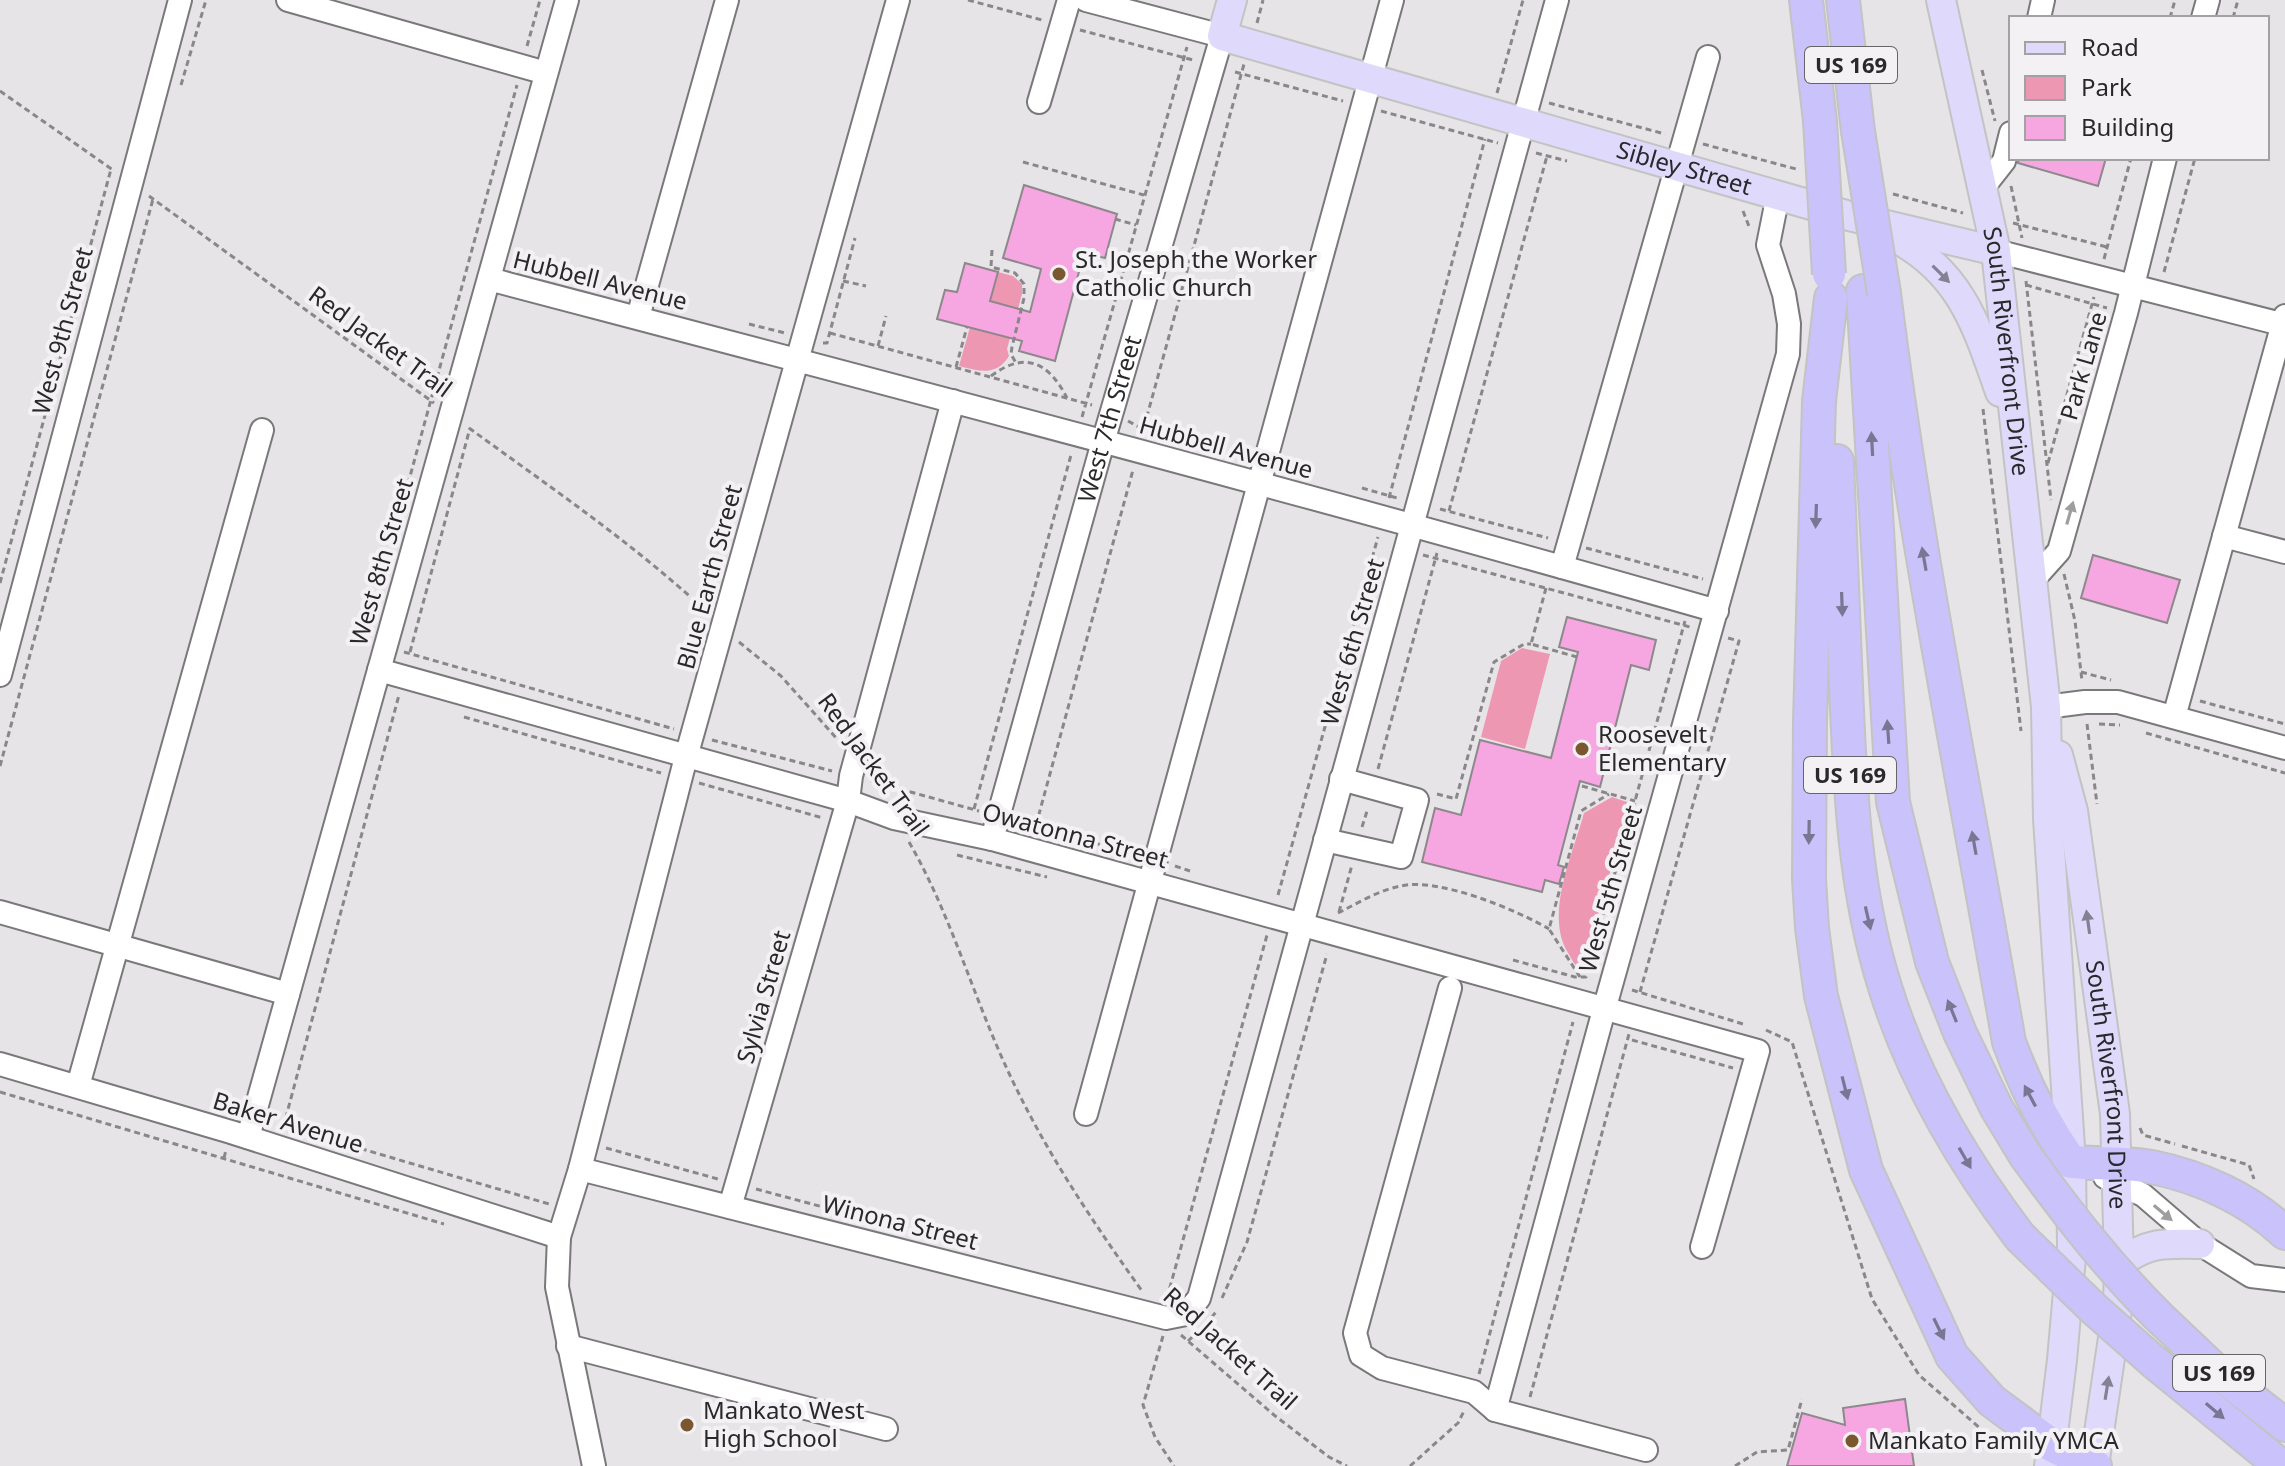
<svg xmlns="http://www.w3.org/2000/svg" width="2285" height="1466" font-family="'Noto Sans',sans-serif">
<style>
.green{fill:#ed97b2}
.building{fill:#f6a6e1;stroke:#8c888b;stroke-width:2}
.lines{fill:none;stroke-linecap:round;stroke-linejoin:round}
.minor-casing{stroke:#7a787b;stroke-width:26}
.major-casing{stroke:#c3c3c3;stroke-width:32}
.highway-casing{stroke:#c3c3c3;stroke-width:36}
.path{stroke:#89878a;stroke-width:3;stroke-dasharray:6 4;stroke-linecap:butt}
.minor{stroke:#fff;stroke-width:22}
.major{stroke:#dfdafc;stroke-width:28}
.highway{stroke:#cac2fa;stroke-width:32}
.highway-bridge-casing{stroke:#c3c3c3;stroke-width:36;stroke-linecap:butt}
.highway-bridge{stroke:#cac2fa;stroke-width:32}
.oneway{fill:#848193}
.oneway2{fill:#7a7592}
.oneway3{fill:#9f9e9f}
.poi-dot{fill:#7a572f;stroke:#f4f1f5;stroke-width:3}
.labels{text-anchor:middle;stroke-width:8;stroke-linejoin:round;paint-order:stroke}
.shield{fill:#f4f1f5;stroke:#666467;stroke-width:2}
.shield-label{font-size:22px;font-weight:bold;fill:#29282a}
.street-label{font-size:24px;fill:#29282a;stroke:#f4f1f5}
.poi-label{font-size:24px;fill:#29282a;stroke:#f4f1f5;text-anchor:start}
</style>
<rect width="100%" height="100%" fill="#e7e4e8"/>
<path class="green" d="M998,272l15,4 9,8v10l-15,55 2,7c-13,21 -30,15 -50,10l11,-39 20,-26z
M1522,648l28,6 -25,95 -44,-12 20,-76z
M1612,797l18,6 -48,167c-8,-4 -10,-11 -15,-19 -22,-38 6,-97 17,-138z"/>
<path class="building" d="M2019,158h87l-8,28 -80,-23z
M1024,185l93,29 -12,44 -21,-5 -29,108 -36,-10 3,-10 -85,-22 8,-29 12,2 8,-29 33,9 -8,29 40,11 11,-43 -38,-11z
M2093,555l87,25 -13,43 -86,-25z
M1567,617l89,23 -7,30 -18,-5 -31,122 -20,-6 -22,84 6,2 -5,17 -14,-4 -3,12 -120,-30 13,-54 26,7 19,-75 71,18 27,-106 -19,-5z
M1905,1399l9,67h-127l15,-53 43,12 -2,-17z"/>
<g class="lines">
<defs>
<g id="minor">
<path d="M288,0l258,73"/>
<path d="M2039,18l4,-18"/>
<path d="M2203,18l5,-18"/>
<path d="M1039,102l30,-102"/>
<path d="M1982,189l22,-28 7,-28"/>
<path d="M1996,251l289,74"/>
<path d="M489,279c410,108 820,215 1228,332"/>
<path d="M638,317l89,-317"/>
<path d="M2224,536l61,16"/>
<path d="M1562,567l146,-510"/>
<path d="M2033,580l26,-29 67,-238 39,-155"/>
<path d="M379,670l469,131 46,17 98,21 766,212 -56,196"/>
<path d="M0,675l180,-675"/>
<path d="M2046,707l39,-5h33l167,46"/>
<path d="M2174,717l111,-401"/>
<path id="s1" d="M992,839l111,-397 119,-406 -136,-36"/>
<path d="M1325,840l76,17 16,-57 -76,-21"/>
<path d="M0,912l288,82"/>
<path d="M1450,988l-95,345 6,22 21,13 92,24 21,18 151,40"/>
<path d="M0,1064l231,68 328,105"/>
<path d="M78,1086l184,-656"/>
<path d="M1086,1114l306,-1114"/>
<path d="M248,1137l319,-1137"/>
<path d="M580,1169l586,149 20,-4 13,-16 358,-1298"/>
<path d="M2105,1177l38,18 57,49 51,32 34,4"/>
<path d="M730,1207l118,-406 3,-25 102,-375"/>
<path d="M568,1346l318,83"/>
<path d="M1495,1410l109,-400 184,-656 1,-30 -5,-30 -16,-49 10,-50"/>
<path d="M594,1466l-37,-179 2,-50 21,-68 106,-412 212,-757"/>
</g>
<g id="major">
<path id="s2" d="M1232,0l-10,36 631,181 143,34"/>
<path id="s3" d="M1941,0l55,251 50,456 2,112 23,343 1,84 -10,114 -13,106"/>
<path d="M1890,235c70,35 86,88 110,157"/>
<path id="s4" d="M2058,755l15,56 42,303 4,150 -1,40 -24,162"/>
<path d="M2119,1264c28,-22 46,-21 81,-20"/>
</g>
<path id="highway" d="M1806,0l14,121
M1843,0l15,131
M1863,291l30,511 39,160 28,71 36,74 29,48
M1884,293c31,251 82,500 125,749 16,44 35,82 62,120 25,2 58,0 81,5 49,10 97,32 133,66
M1831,298l-12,103 -9,320 -1,158 3,49 9,68 45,174 86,186 40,45 61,45 42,20
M1837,461c3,75 6,150 9,225 4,102 8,203 39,301 28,91 78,175 135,250
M2158,1316l58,55 69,54
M2154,1362l127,104"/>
</defs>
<use href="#minor" class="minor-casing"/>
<use href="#major" class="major-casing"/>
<use href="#highway" class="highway-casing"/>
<path class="path" d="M968,0l74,20
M2170,18l5,-18
M2233,18l5,-18
M1257,23l6,-23
M1080,30l113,30
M527,46l13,-46
M1982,70l13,51
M1235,72l108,29
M181,85l25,-85
M0,91l113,79
M1497,93l26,-93
M1549,103l116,31
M1381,111l117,32
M1703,144l93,25
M1536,153l31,8
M1023,162l121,33
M2011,186l11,52
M1893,194l70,19
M149,196l285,207
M1743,211l7,18
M1115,219l21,6
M2013,223l94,24
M992,250l-1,17 24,6 9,11v14l-12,49 -1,7 5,9
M2104,259l27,-101
M2164,272l31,-114
M1077,278l41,11
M843,281l23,5
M2026,281l25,219
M2026,285l81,23
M749,324l36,9
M830,333l262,72
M823,343h4l28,-105
M878,346l8,-30
M956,367l11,-40
M991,376c35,-26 58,-13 76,22
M1983,409l38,322
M1082,417l105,-370
M1128,421l18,10
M1144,427l100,-363
M469,428c81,59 165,116 238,184
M2048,463l46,-166
M1362,488l35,10
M1389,498l96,-359
M1440,509l108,29
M1449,511l98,-355
M400,513l117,-428
M1586,548l117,31
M1423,555l267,72
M2064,574l11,47 7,60
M0,583l111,-414
M1546,588l-15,56 46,13
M739,642l42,34 57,64
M404,652l270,77
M410,652l60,-224
M2081,672l30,8
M2200,701l85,23
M464,717l197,56
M2087,724l10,80
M2099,724l21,1
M2146,733l139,40
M712,740l120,31
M0,766l153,-567
M1378,769l59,-216
M871,781l108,30
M699,783l124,35
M1582,786l53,15
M1437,794l19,5 38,-137 30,-18h7
M974,809l97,-354
M1017,821l120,34
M1036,825l97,-355
M1362,827l6,-19
M909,842c37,64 58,134 87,202 38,90 89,167 146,247
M957,855l90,22
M1175,866l15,5
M1278,895l100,-358
M1339,912l13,-47
M1338,913c20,-10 41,-23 63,-27 37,-9 116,24 148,43
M1513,960l62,17h11l99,-356
M1580,977l-31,-48 32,-118 28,-17
M1632,990l111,34
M1640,992l99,-351 -11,-3
M1766,1030l26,12 80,257 47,76 62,54 26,17
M1632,1040l101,28
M0,1092l444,132
M284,1126l265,78
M283,1128l116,-433
M2140,1128l3,7 32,9
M2182,1146l67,19 5,14
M606,1148l112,31
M224,1158l2,-8
M756,1189l78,21
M1167,1298l100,-363
M1222,1298l25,-56 80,-288
M1205,1325l11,-13
M1181,1335l93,80 55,42 18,9
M1163,1336l-20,69 12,32 19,29
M1188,1341l12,-11
M1479,1374l94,-352
M1530,1397l99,-363
M1410,1466l48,-43 6,-12
M1735,1466l22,-14 31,-2 14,-51"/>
<use href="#minor" class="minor"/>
<use href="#major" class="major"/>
<use href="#highway" class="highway"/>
<defs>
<path id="highway-bridge" d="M1820,121l9,153
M1858,131l26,162
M2025,1155c42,58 82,110 133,161
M2020,1237l73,71 61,54"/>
</defs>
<use href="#highway-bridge" class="highway-bridge-casing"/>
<use href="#highway-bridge" class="highway-bridge"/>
</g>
<defs><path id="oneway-solid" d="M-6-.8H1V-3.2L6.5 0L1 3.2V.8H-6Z" transform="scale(2)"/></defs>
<g class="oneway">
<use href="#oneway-solid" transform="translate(1941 274) rotate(45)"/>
<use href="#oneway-solid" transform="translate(2088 922) rotate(-98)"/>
<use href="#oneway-solid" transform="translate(2107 1388) rotate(-81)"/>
</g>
<g class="oneway2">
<use href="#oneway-solid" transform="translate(1872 444) rotate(-93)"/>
<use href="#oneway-solid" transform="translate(1816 516) rotate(92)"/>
<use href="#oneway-solid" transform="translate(1924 559) rotate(-100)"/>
<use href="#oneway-solid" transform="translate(1842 604) rotate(88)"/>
<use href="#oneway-solid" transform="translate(1888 732) rotate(-94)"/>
<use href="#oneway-solid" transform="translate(1809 832) rotate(91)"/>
<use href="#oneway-solid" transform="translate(1974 843) rotate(-100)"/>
<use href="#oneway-solid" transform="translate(1868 918) rotate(77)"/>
<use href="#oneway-solid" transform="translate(1952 1011) rotate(-112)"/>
<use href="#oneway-solid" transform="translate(1845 1088) rotate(76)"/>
<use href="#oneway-solid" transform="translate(2030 1096) rotate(-118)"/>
<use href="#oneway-solid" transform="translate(1965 1158) rotate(60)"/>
<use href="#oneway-solid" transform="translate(1939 1329) rotate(64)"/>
<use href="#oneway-solid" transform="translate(2215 1411) rotate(40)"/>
</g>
<g class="oneway3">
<use href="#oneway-solid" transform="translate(2070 513) rotate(-74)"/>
<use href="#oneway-solid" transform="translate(2163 1213) rotate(40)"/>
</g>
<g class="poi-dot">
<circle cx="1059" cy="274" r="8"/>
<circle cx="1582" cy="749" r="8"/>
<circle cx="687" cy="1425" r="8"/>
<circle cx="1852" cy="1441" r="8"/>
</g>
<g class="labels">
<g class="shield">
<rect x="1805" y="47" width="92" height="36" rx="6"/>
<rect x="1804" y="757" width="92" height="36" rx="6"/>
<rect x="2173" y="1355" width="92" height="36" rx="6"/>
</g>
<g class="shield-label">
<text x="1851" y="73">US 169</text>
<text x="1850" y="783">US 169</text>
<text x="2219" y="1381">US 169</text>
</g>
<g class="street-label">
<text dy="8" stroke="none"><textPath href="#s2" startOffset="518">Sibley Street</textPath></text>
<text transform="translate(600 281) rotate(14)" y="8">Hubbell Avenue</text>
<text transform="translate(63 331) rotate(-75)" y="8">West 9th Street</text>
<text transform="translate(380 342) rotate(36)" y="8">Red Jacket Trail</text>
<text dy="8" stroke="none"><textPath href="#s3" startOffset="358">South Riverfront Drive</textPath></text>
<text transform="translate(2084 366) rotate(-74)" y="8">Park Lane</text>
<text dy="8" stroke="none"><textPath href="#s1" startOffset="436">West 7th Street</textPath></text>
<text transform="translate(1226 448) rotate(15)" y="8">Hubbell Avenue</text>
<text transform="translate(382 562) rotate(-74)" y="8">West 8th Street</text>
<text transform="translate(710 577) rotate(-75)" y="8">Blue Earth Street</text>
<text transform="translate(1353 642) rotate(-74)" y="8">West 6th Street</text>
<text transform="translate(873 765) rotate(54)" y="8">Red Jacket Trail</text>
<text transform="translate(1075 836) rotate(15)" y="8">Owatonna Street</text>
<text transform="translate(1611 889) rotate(-74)" y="8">West 5th Street</text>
<text transform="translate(764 997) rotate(-74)" y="8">Sylvia Street</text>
<text dy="8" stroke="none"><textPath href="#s4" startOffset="334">South Riverfront Drive</textPath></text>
<text transform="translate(288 1123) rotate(17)" y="8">Baker Avenue</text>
<text transform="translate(900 1223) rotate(14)" y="8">Winona Street</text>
<text transform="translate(1230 1349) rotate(42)" y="8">Red Jacket Trail</text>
</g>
<g class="poi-label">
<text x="1075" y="268">St. Joseph the Worker<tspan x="1075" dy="28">Catholic Church</tspan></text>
<text x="1598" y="743">Roosevelt<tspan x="1598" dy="28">Elementary</tspan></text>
<text x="703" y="1419">Mankato West<tspan x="703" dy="28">High School</tspan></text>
<text x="1868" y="1449">Mankato Family YMCA</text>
</g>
</g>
<rect x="2009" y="16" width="260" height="144" fill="#f4f1f5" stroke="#a3a1a4" stroke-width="2"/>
<rect x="2025" y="42" width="40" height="12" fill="#dfdafc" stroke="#a3a1a4" stroke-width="2"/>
<text x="2081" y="56" font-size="24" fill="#29282a">Road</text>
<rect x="2025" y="76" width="40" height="24" fill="#ed97b2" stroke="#a3a1a4" stroke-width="2"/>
<text x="2081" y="96" font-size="24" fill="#29282a">Park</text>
<rect x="2025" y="116" width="40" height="24" fill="#f6a6e1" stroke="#a3a1a4" stroke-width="2"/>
<text x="2081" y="136" font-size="24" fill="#29282a">Building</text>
</svg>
